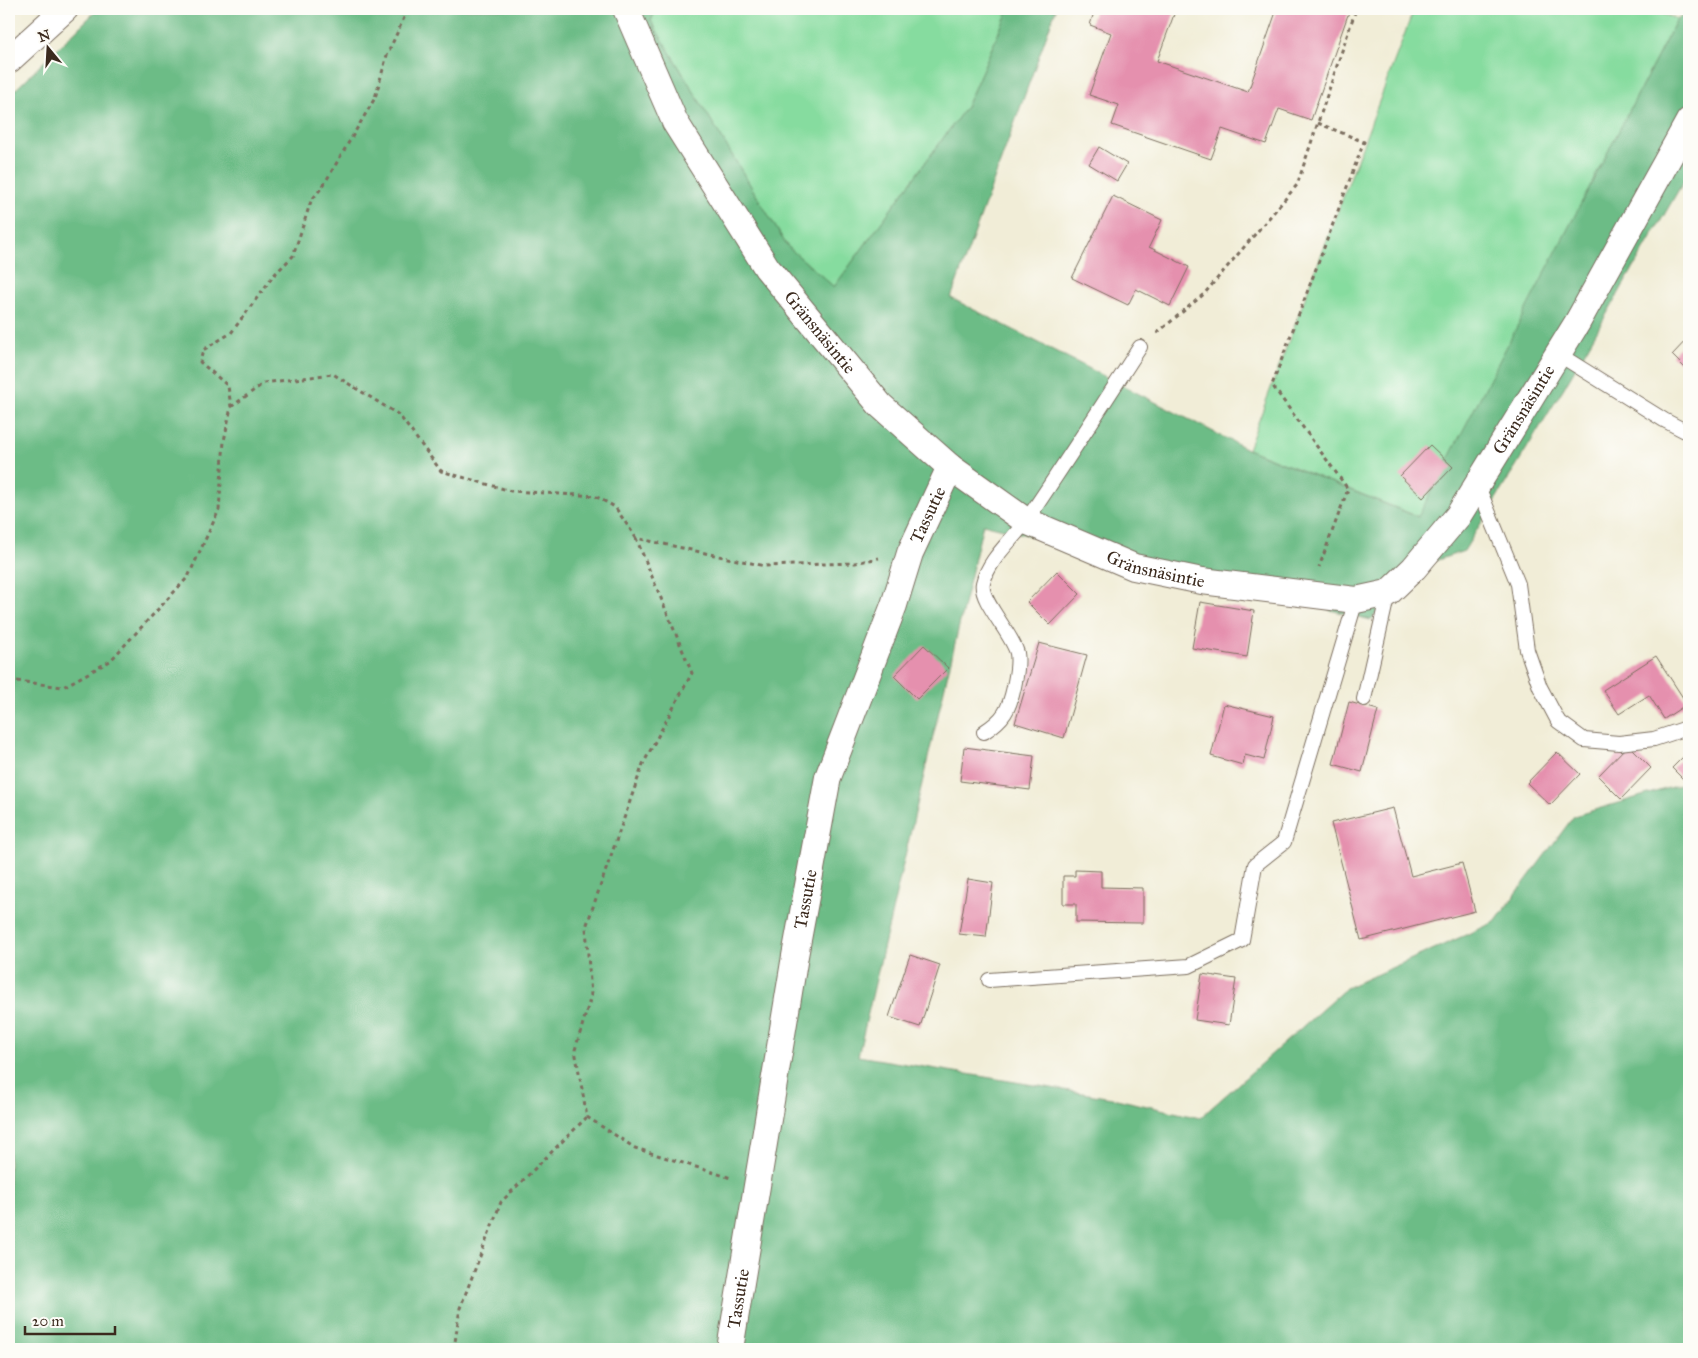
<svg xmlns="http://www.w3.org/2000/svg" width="1698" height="1358" font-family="'IM FELL Great Primer',serif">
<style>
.green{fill:#86dc9f;stroke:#60835e}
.forest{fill:#6cbc86;stroke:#547352}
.building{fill:#e590ae}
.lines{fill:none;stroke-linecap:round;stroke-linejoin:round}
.lane-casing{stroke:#7b6e5f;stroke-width:16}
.street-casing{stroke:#7b6e5f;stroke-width:28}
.path{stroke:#7b6e5f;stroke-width:3;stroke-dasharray:4 4;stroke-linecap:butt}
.lane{stroke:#fff;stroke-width:14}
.street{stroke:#fff;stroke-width:26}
.labels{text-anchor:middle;stroke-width:5;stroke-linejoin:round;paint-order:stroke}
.street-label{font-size:18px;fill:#3b2a1e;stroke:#fdfcf7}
</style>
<rect width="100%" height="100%" fill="#fdfcf7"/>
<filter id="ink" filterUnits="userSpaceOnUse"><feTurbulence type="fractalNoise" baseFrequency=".02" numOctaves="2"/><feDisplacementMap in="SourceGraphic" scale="10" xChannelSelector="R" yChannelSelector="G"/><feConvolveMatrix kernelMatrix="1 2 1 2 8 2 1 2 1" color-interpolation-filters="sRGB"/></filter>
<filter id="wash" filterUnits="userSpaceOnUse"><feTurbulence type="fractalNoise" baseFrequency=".0096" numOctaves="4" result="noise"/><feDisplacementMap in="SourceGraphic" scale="20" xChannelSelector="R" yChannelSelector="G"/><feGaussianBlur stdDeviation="1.12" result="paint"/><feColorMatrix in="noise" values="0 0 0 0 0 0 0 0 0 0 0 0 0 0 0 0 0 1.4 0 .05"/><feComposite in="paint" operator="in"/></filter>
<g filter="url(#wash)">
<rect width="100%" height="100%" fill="#f1edd7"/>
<path class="green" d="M656,9h353l-43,98 -132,180 -47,-41 -136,-225z
M1414,9h233l30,10 -258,498 -171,-68z"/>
<path class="forest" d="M98,9h558l-5,12 136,225 47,41 132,-180 43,-98h47l-105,289 296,151 171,68 259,-498 12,-10v163l-124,214 -101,165 -50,17 -43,52 -388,-96 -125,532 254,42 88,20 146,-130 149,-66 79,-106 115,-34v567h-1680v-1253z"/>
<g id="blocks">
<path class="building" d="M1095,9h81l-19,52 91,31 29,-83h73l-39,111 -32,-11 -13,35 -44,-15 -11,30 -99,-34 7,-20 -30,-10 22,-62 -21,-8z
M1099,147l28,17 -10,17 -28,-17z
M1113,196l49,24 -13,27 40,20 -19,39 -34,-17 -8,16 -56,-27z
M1689,337v35l-17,-17z
M1430,445l23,22 -30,31 -23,-22z
M1057,571l23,23 -30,31 -23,-23z
M1200,602l54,9 -7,46 -55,-9z
M1039,643l48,12 -23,83 -49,-15z
M924,645l24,23 -31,31 -23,-23z
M1656,656l31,48 -23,15 -15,-24 -30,19 -16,-24z
M1349,702l29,8 -16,62 -29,-8z
M1224,704l50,12 -10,44 -19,-5 -2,10 -32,-9z
M1628,745l23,23 -30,31 -23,-23z
M964,747l70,9 -4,34 -70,-9z
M1689,751v34l-17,-17z
M1557,752l23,22 -30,31 -23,-22z
M1393,808l18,68 51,-13 13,48 -114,29 -30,-117z
M1075,870l26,1v16l42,1v35l-67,-1v-18h-13v-28h12z
M968,879l25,4 -7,54 -27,-3z
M910,955l30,10 -20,62 -31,-10z
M1202,974l34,5 -7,46 -34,-5z"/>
</g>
</g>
<g filter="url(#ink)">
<use href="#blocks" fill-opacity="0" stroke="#7b6e5f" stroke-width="1"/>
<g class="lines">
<defs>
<path id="lane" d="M1558,354l106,66 25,13
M1477,484l41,100 9,66 13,37 18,34 26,19 35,3 35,-4 30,-10 5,-6
M1364,699l24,-106
M984,732c20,-13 25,-22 30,-45 2,-11 5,-22 3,-34 -5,-20 -38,-53 -34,-70 6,-25 31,-44 45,-65 38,-56 75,-114 112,-171
M989,980l200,-14 53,-26 13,-75 29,-23 72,-242"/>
<g id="street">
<path id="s1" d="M626,9l49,113 92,146 113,137 70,62 76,54 108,46 68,14 154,19 32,-7 26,-25 44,-52 119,-193 112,-202"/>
<path d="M9,60l56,-51"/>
<path id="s2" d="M730,1349l65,-393 33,-179 66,-172 16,-52 40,-86"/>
</g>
</defs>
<use href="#lane" class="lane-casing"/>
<use href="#street" class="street-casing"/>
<path class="path" d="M1318,123l46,19 -92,243 76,104 -29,78
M1157,333l47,-39 93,-109 59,-176
M231,407l33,-24 69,-9 66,41 42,56 70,20 84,5 20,11 21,31 129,28 90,-3 24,-5
M9,680l54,7 47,-26 78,-84 31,-67 5,-69 7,-34 -3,-21 -28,-24 3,-12 28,-17 43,-58 19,-19 18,-55 12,-15 52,-88 12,-43 21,-46
M587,1117l48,31 96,30
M454,1349l6,-41 41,-106 86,-85 -12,-67 16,-54 -5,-69 57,-163 49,-91 -56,-135"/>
<use href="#lane" class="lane"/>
<use href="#street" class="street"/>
</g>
</g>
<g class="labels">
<g class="street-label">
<text dy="6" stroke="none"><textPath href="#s1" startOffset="379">Gränsnäsintie</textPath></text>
<text dy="6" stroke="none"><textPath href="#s1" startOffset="1264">Gränsnäsintie</textPath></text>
<text dy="6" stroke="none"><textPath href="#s2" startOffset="861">Tassutie</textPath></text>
<text dy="6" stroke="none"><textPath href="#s1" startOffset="799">Gränsnäsintie</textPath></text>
<text dy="6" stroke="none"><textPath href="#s2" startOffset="456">Tassutie</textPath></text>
<text dy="6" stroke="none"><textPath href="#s2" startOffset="51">Tassutie</textPath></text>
</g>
</g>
<rect width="1698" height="1358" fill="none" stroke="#fdfcf7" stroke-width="30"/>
<g transform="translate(48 48) rotate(342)" stroke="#fdfcf7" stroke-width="4" paint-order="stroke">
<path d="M0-4L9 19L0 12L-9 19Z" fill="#3b2a1e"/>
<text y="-8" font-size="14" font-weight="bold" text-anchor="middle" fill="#3b2a1e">N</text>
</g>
<path d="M25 1326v8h90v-8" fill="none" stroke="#3b2a1e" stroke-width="2.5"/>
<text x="32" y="1326" font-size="15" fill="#3b2a1e" stroke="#fdfcf7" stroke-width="4" paint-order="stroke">20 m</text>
</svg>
